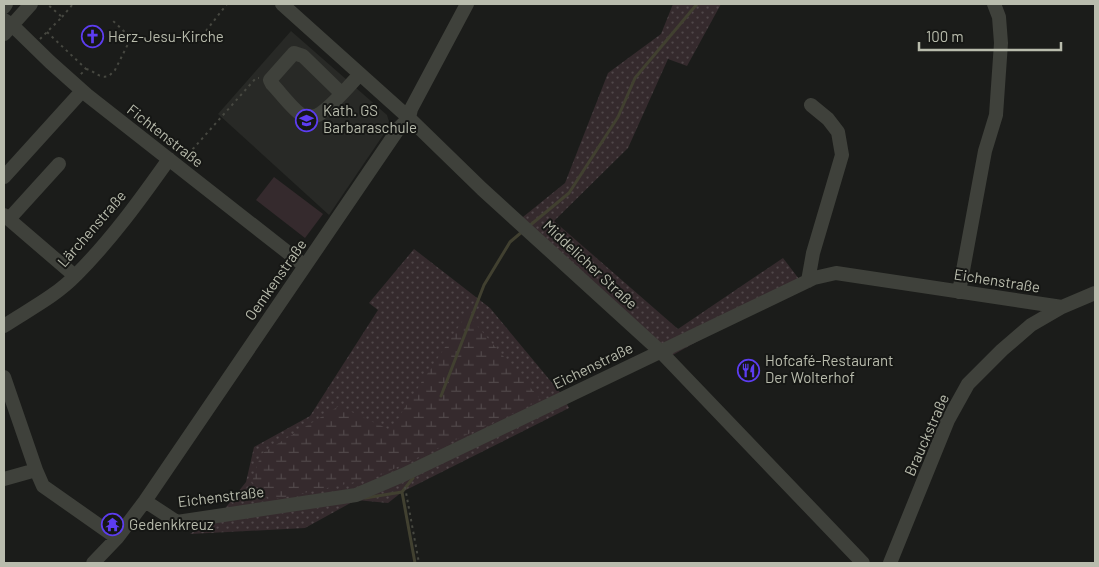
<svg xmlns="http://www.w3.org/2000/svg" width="1099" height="567" font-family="Barlow,sans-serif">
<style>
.built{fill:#282926}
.grass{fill:url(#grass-dots)}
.wetland{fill:url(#wetland-marsh)}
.green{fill:#352a2d}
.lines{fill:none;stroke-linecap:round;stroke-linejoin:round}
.stream{stroke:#414030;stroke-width:3}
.path{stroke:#474841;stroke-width:2;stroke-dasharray:2.5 4;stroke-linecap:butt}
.minor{stroke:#3f413b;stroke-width:14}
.labels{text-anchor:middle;stroke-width:4;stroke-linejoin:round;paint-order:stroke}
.poi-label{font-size:15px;fill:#b9bcad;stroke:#161715;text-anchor:start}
.street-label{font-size:15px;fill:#b9bcad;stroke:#161715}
</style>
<defs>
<pattern id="grass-dots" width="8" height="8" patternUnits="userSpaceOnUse" patternTransform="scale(1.25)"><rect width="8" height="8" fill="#352a2d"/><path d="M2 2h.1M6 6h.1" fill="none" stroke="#504749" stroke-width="1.8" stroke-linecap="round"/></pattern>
<pattern id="wetland-marsh" width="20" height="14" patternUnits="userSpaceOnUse" patternTransform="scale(1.25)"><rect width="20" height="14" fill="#352a2d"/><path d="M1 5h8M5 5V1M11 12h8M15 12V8" fill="none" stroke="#504749"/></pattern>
</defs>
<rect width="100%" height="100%" fill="#1b1c1a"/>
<path class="built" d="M291,31l96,84 3,10 -61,90 -111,-101z"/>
<path class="grass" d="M673,4h48l-34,62 -19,-7 -40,89 -74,73 124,108 105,-71 19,25 -131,73 -153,-135 47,-38 43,-110 53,-39z
M414,249l76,59 73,88 6,12 -167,84 -14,11 -32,-3 -51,28 -115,6 33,-23 23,-29 8,-35 56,-31 68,-106 -9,-7z"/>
<path class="wetland" d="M467,314l74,86 -167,78 -103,22 -19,-18 9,-28 78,-48 51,24z"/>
<path class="green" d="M274,177l49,37 -18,24 -49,-38z"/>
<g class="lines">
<path class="stream" d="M528,227l41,-34 49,-76 17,-39 62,-74
M441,396l43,-111 26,-43 13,-11
M402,492l13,71
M365,498l37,-6 11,-14"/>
<path class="path" d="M62,17l11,-13
M47,32l39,37 -6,6
M40,39l22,-22 -15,-13
M198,41l29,-37
M86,69c9,2 13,10 23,7l6,-6 16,-32 -20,-19
M184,159l72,-81h3
M405,487l14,76"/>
<path class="minor" d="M282,4l127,114 73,71 178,162 203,212
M4,7l2,-3
M4,20l8,5 38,37 37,33 218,171
M4,34l27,-30
M341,93l-38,-37 -9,-3 -24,27 2,4c8,8 21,26 30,31 6,3 14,2 19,-2 13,-9 28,-27 39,-39
M4,177l78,-86
M4,215l71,61
M9,219l50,-55
M808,281l5,-28 29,-98 -4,-23 -10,-13 -17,-14
M959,292l26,-141 11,-36 5,-72 -2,-26 -5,-13
M4,326c24,-16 52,-30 72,-51 35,-35 64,-75 93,-116
M4,377l32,93
M4,479l32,-9 7,16 74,52
M145,501l32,21 179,-27 47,-20 411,-197 22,-5 226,34
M93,563l24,-25 28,-37 254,-373 10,-10 2,-9 56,-105
M890,563l58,-143 20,-36 34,-34 29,-25 31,-18 33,-14"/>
</g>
<defs>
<symbol id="church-ring" viewBox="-11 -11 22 22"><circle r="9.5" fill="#161715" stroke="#5d3df1" stroke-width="1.5"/><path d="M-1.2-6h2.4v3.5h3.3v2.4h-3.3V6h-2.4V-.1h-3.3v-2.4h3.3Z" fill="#5d3df1"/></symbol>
<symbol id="school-ring" viewBox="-11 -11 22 22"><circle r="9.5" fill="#161715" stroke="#5d3df1" stroke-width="1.5"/><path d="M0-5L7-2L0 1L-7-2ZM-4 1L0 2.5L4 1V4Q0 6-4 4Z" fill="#5d3df1"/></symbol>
<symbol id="restaurant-ring" viewBox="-11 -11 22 22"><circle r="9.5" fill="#161715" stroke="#5d3df1" stroke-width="1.5"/><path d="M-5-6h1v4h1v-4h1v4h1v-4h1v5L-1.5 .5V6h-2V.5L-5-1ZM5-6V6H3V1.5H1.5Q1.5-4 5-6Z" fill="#5d3df1"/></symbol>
<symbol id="temple-ring" viewBox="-11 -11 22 22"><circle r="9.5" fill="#161715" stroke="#5d3df1" stroke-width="1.5"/><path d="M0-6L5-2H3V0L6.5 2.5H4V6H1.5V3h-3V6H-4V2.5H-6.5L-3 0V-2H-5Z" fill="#5d3df1"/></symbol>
</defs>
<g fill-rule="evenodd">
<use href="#church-ring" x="80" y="24" width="25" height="25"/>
<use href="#school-ring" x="294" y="108" width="25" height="25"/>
<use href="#restaurant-ring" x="736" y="358" width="25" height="25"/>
<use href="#temple-ring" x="100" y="512" width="25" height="25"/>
</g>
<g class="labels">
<g class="poi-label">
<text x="108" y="42">Herz-Jesu-Kirche</text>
<text x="323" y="116">Kath. GS<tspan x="323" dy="17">Barbaraschule</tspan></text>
<text x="765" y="366">Hofcafé-Restaurant<tspan x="765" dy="17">Der Wolterhof</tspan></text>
<text x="129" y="530">Gedenkkreuz</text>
</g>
<g class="street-label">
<text transform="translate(165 136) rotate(38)" y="5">Fichtenstraße</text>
<text transform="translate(92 229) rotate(-49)" y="5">Lärchenstraße</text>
<text transform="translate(590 265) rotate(43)" y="5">Middelicher Straße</text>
<text transform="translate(276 280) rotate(-55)" y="5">Oemkenstraße</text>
<text transform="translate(997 281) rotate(9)" y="5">Eichenstraße</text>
<text transform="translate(593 366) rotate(-26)" y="5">Eichenstraße</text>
<text transform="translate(927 435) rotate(-66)" y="5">Brauckstraße</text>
<text transform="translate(221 497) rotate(-7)" y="5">Eichenstraße</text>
</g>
</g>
<rect width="1099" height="567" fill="none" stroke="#b9bcad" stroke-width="10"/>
<path d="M919 42v8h142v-8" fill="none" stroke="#b9bcad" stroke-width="2.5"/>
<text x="926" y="42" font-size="15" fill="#b9bcad" stroke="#161715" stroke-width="4" paint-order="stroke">100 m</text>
</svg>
